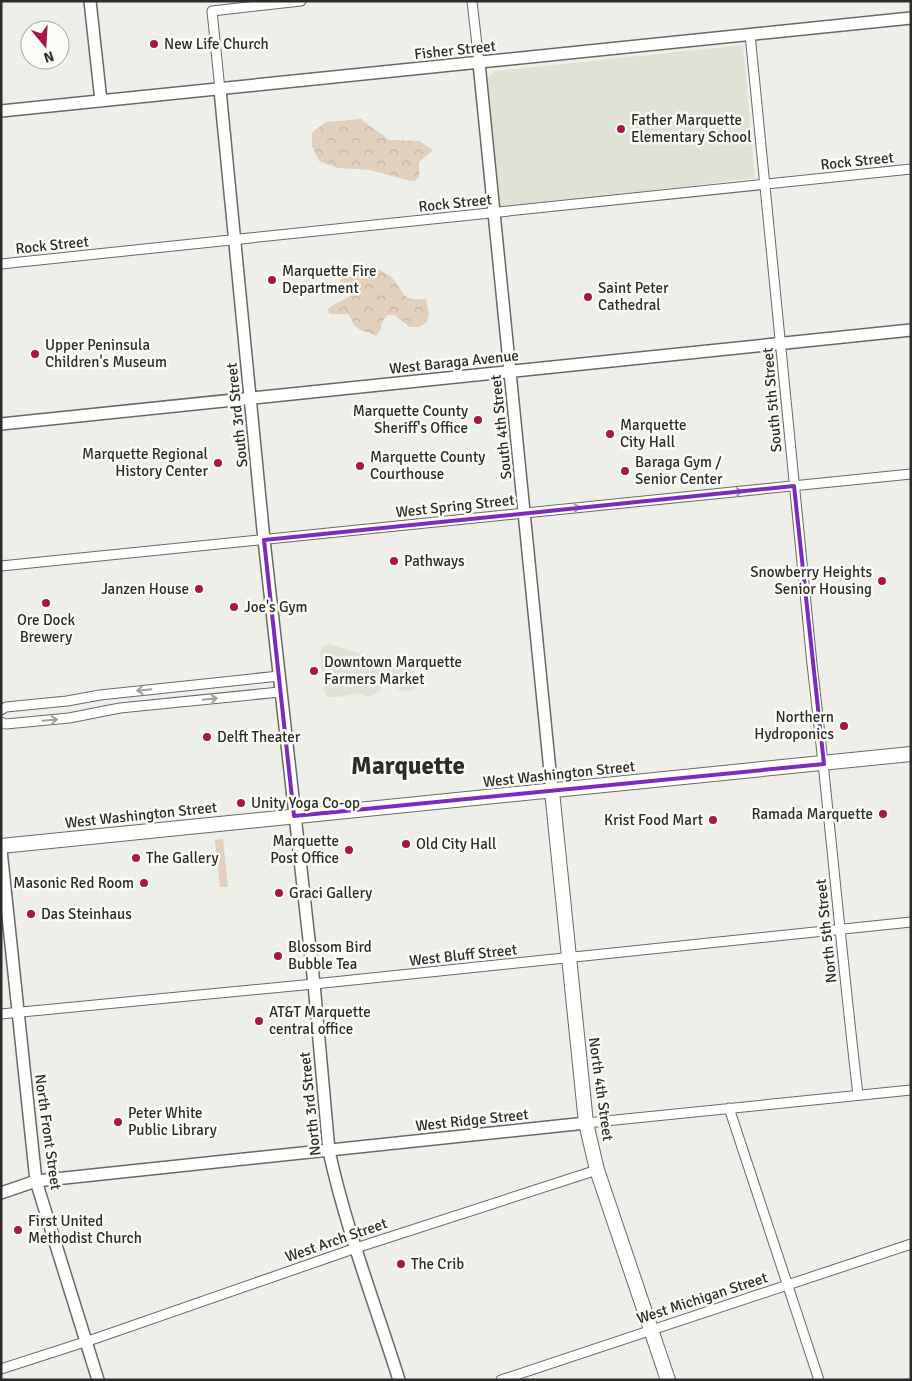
<svg xmlns="http://www.w3.org/2000/svg" width="912" height="1381" font-family="Signika,sans-serif">
<style>
.built{fill:#e1e2d6}
.green{fill:#e2cfbc}
.forest{fill:url(#forest-crowns)}
.lines{fill:none;stroke-linecap:round;stroke-linejoin:round}
.minor-casing{stroke:#696964;stroke-width:11}
.tertiary-casing{stroke:#696964;stroke-width:14}
.primary-casing{stroke:#696964;stroke-width:16}
.minor{stroke:#fff;stroke-width:9}
.tertiary{stroke:#fff;stroke-width:11}
.primary{stroke:#fff;stroke-width:14}
.oneway{stroke:#a0a09f}
.marked{fill:none;stroke:#7b2cbf;stroke-width:4;stroke-linejoin:round}
.poi-dot{fill:#a8144c;stroke:#fbfcf6;stroke-width:2}
.labels{text-anchor:middle;stroke-width:5;stroke-linejoin:round;paint-order:stroke}
.poi-label{font-size:15px;fill:#2c2c2a;stroke:#fbfcf6;text-anchor:start}
.street-label{font-size:15px;fill:#2c2c2a;stroke:#fbfcf6}
.town-label{font-size:25px;font-weight:bold;fill:#2c2c2a;stroke:#fbfcf6}
</style>
<defs>
<pattern id="forest-crowns" width="20" height="18" patternUnits="userSpaceOnUse" patternTransform="scale(1.25)"><rect width="20" height="18" fill="#e2cfbc"/><path d="M2 6a3 3 0 1 1 6 0M12 15a3 3 0 1 1 6 0" fill="none" stroke="#c2b2a2"/></pattern>
</defs>
<rect width="100%" height="100%" fill="#eeefe9"/>
<path class="built" d="M743,45l12,133 -255,31 -13,-130 8,-8z
M329,644l84,26 4,6 1,7 -5,7 -4,1 -10,-1 -5,-6 -12,1 -3,7 -8,4h-5l-5,-3 -22,4h-11l-4,-5 -4,-40 3,-6z"/>
<path class="green" d="M223,839l5,48h-8l-5,-47z"/>
<path class="forest" d="M361,119c9,8 19,13 28,21l30,1 14,9 -14,12v15l-4,4h-4l-41,-11 -32,-2 -19,-7 -7,-15v-13l14,-11z
M379,269c4,3 9,5 13,9 15,15 6,23 34,21l3,16 -2,7 -8,5h-10l-14,-12h-7c-9,8 -4,14 -12,21 -5,-4 -14,-4 -19,-8 -5,-4 -5,-10 -9,-14h-19l-1,-5c7,-7 18,-8 24,-15l-1,-5 -10,-7 -1,-2 26,-10z"/>
<g class="lines">
<defs>
<path id="minor" d="M472,1l7,62
M750,34l62,630c17,144 29,287 46,431
M220,90l-8,-79 89,-10
M1,264l910,-95
M1,566l910,-92
M1,710l5,-3 61,-6 33,-6 179,-19
M1,722l5,2 63,-6 51,-10 160,-16
M1,1014l313,-30 597,-62
M729,1108l90,272
M586,1123l325,-33
M1,1369l96,-31 259,-90 241,-78
M501,1380l410,-136"/>
<path id="tertiary" d="M90,1l11,100
M479,63l73,728
M220,90l44,450 50,444 15,167c17,78 46,153 70,229
M1,111l910,-93
M1,424l910,-94
M1,850l35,331 62,199
M1,1193l35,-12 550,-58"/>
<path id="primary" d="M552,791l34,332 11,47 71,210
M1,846l910,-92"/>
</defs>
<use href="#minor" class="minor-casing"/>
<use href="#tertiary" class="tertiary-casing"/>
<use href="#primary" class="primary-casing"/>
<use href="#minor" class="minor"/>
<use href="#tertiary" class="tertiary"/>
<use href="#primary" class="primary"/>
</g>
<defs><path id="oneway-shaft" d="M-6 0H5M1.5-3L5.5 0L1.5 3" fill="none" stroke-width="1.6" stroke-linecap="round" stroke-linejoin="round" transform="scale(1.25)"/></defs>
<g class="oneway">
<use href="#oneway-shaft" transform="translate(735 492) rotate(-6)"/>
<use href="#oneway-shaft" transform="translate(573 508) rotate(-6)"/>
<use href="#oneway-shaft" transform="translate(144 690) rotate(174)"/>
<use href="#oneway-shaft" transform="translate(210 699) rotate(-6)"/>
<use href="#oneway-shaft" transform="translate(50 720) rotate(-5)"/>
</g>
<path class="marked" d="M794,486l30,278 -530,52 -30,-276z"/>
<g class="poi-dot">
<circle cx="154" cy="44" r="5"/>
<circle cx="621" cy="129" r="5"/>
<circle cx="272" cy="280" r="5"/>
<circle cx="588" cy="297" r="5"/>
<circle cx="35" cy="354" r="5"/>
<circle cx="478" cy="420" r="5"/>
<circle cx="610" cy="434" r="5"/>
<circle cx="218" cy="463" r="5"/>
<circle cx="360" cy="466" r="5"/>
<circle cx="625" cy="471" r="5"/>
<circle cx="394" cy="561" r="5"/>
<circle cx="882" cy="581" r="5"/>
<circle cx="199" cy="589" r="5"/>
<circle cx="46" cy="603" r="5"/>
<circle cx="234" cy="607" r="5"/>
<circle cx="314" cy="671" r="5"/>
<circle cx="844" cy="726" r="5"/>
<circle cx="207" cy="737" r="5"/>
<circle cx="241" cy="803" r="5"/>
<circle cx="883" cy="814" r="5"/>
<circle cx="713" cy="820" r="5"/>
<circle cx="406" cy="844" r="5"/>
<circle cx="349" cy="850" r="5"/>
<circle cx="136" cy="858" r="5"/>
<circle cx="144" cy="883" r="5"/>
<circle cx="279" cy="893" r="5"/>
<circle cx="31" cy="914" r="5"/>
<circle cx="278" cy="956" r="5"/>
<circle cx="259" cy="1021" r="5"/>
<circle cx="118" cy="1122" r="5"/>
<circle cx="18" cy="1230" r="5"/>
<circle cx="401" cy="1264" r="5"/>
</g>
<g class="labels">
<g class="poi-label">
<text x="164" y="49">New Life Church</text>
<text x="631" y="125">Father Marquette<tspan x="631" dy="17">Elementary School</tspan></text>
<text x="282" y="276">Marquette Fire<tspan x="282" dy="17">Department</tspan></text>
<text x="598" y="293">Saint Peter<tspan x="598" dy="17">Cathedral</tspan></text>
<text x="45" y="350">Upper Peninsula<tspan x="45" dy="17">Children's Museum</tspan></text>
<text x="468" y="416" text-anchor="end">Marquette County<tspan x="468" dy="17">Sheriff's Office</tspan></text>
<text x="620" y="430">Marquette<tspan x="620" dy="17">City Hall</tspan></text>
<text x="208" y="459" text-anchor="end">Marquette Regional<tspan x="208" dy="17">History Center</tspan></text>
<text x="370" y="462">Marquette County<tspan x="370" dy="17">Courthouse</tspan></text>
<text x="635" y="467">Baraga Gym /<tspan x="635" dy="17">Senior Center</tspan></text>
<text x="404" y="566">Pathways</text>
<text x="872" y="577" text-anchor="end">Snowberry Heights<tspan x="872" dy="17">Senior Housing</tspan></text>
<text x="189" y="594" text-anchor="end">Janzen House</text>
<text x="244" y="612">Joe's Gym</text>
<text x="46" y="625" text-anchor="middle">Ore Dock<tspan x="46" dy="17">Brewery</tspan></text>
<text x="324" y="667">Downtown Marquette<tspan x="324" dy="17">Farmers Market</tspan></text>
<text x="834" y="722" text-anchor="end">Northern<tspan x="834" dy="17">Hydroponics</tspan></text>
<text x="217" y="742">Delft Theater</text>
<text x="251" y="808">Unity Yoga Co-op</text>
<text x="873" y="819" text-anchor="end">Ramada Marquette</text>
<text x="703" y="825" text-anchor="end">Krist Food Mart</text>
<text x="339" y="846" text-anchor="end">Marquette<tspan x="339" dy="17">Post Office</tspan></text>
<text x="416" y="849">Old City Hall</text>
<text x="146" y="863">The Gallery</text>
<text x="134" y="888" text-anchor="end">Masonic Red Room</text>
<text x="289" y="898">Graci Gallery</text>
<text x="41" y="919">Das Steinhaus</text>
<text x="288" y="952">Blossom Bird<tspan x="288" dy="17">Bubble Tea</tspan></text>
<text x="269" y="1017">AT&amp;T Marquette<tspan x="269" dy="17">central office</tspan></text>
<text x="128" y="1118">Peter White<tspan x="128" dy="17">Public Library</tspan></text>
<text x="28" y="1226">First United<tspan x="28" dy="17">Methodist Church</tspan></text>
<text x="411" y="1269">The Crib</text>
</g>
<g class="street-label">
<text transform="translate(455 50) rotate(-6)" y="5">Fisher Street</text>
<text transform="translate(857 161) rotate(-6)" y="5">Rock Street</text>
<text transform="translate(455 203) rotate(-6)" y="5">Rock Street</text>
<text transform="translate(52 245) rotate(-6)" y="5">Rock Street</text>
<text transform="translate(454 362) rotate(-6)" y="5">West Baraga Avenue</text>
<text transform="translate(772 400) rotate(-95)" y="5">South 5th Street</text>
<text transform="translate(237 415) rotate(-96)" y="5">South 3rd Street</text>
<text transform="translate(501 427) rotate(-96)" y="5">South 4th Street</text>
<text transform="translate(455 506) rotate(-6)" y="5">West Spring Street</text>
<text transform="translate(559 774) rotate(-6)" y="5">West Washington Street</text>
<text transform="translate(141 815) rotate(-6)" y="5">West Washington Street</text>
<text transform="translate(826 931) rotate(-96)" y="5">North 5th Street</text>
<text transform="translate(463 955) rotate(-6)" y="5">West Bluff Street</text>
<text transform="translate(601 1089) rotate(82)" y="5">North 4th Street</text>
<text transform="translate(310 1104) rotate(-96)" y="5">North 3rd Street</text>
<text transform="translate(472 1120) rotate(-6)" y="5">West Ridge Street</text>
<text transform="translate(48 1132) rotate(82)" y="5">North Front Street</text>
<text transform="translate(336 1240) rotate(-19)" y="5">West Arch Street</text>
<text transform="translate(702 1298) rotate(-18)" y="5">West Michigan Street</text>
</g>
<g class="town-label">
<text x="408" y="774">Marquette</text>
</g>
</g>
<rect width="912" height="1381" fill="none" stroke="#2c2c2a" stroke-width="5"/>
<g transform="translate(45 45) rotate(162)"><circle r="24" fill="#fbfcf6" stroke="#a8a9a4"/>
<path d="M0-4L9 19L0 12L-9 19Z" fill="#a8144c"/>
<text y="-8" font-size="14" font-weight="bold" text-anchor="middle" fill="#2c2c2a">N</text>
</g>
</svg>
